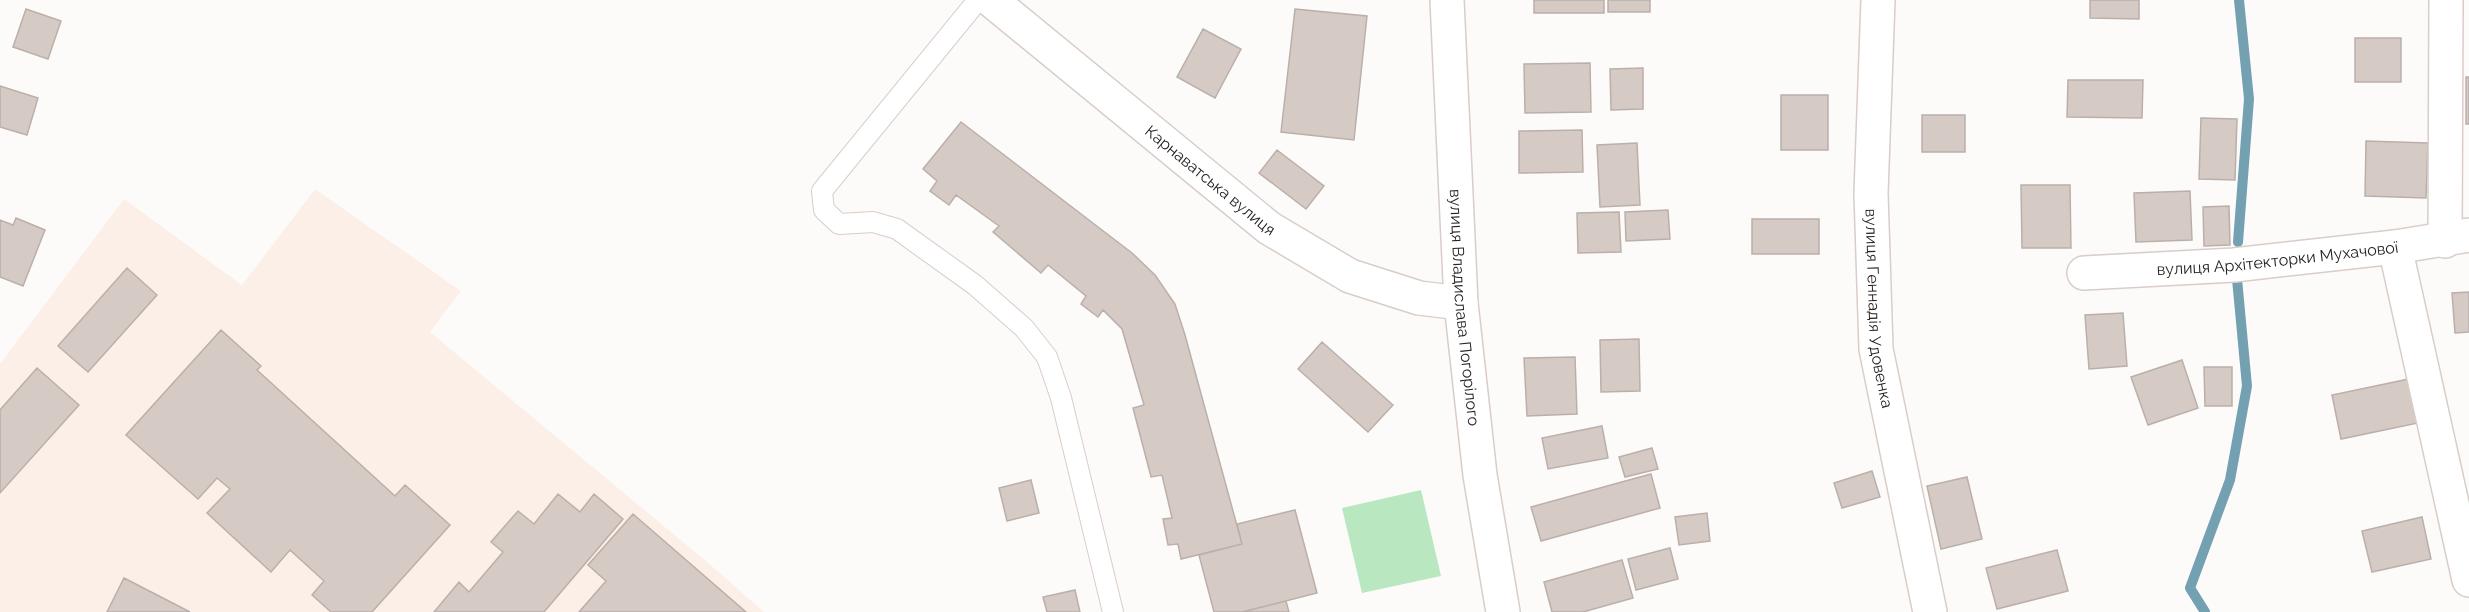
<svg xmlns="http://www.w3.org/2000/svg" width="2469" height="612" font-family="Raleway,sans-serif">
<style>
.industrial{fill:#fcefe7}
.green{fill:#b9e7c0}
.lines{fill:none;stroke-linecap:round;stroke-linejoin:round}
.stream{stroke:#73a1b1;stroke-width:10}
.building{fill:#d6cac5;stroke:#bbafaa;stroke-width:1.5}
.service-casing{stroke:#d9cdc8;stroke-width:22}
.minor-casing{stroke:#d9cdc8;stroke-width:36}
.service{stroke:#fff;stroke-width:20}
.minor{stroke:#fff;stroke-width:33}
.labels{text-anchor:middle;stroke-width:4.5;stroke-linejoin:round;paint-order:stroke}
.street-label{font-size:16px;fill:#272220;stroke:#fdfbfa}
</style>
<rect width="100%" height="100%" fill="#fdfbfa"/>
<path class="industrial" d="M315,189l146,102 -31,41 276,229 58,51h-764v-248l124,-165 118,86z"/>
<path class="green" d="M1421,490l20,86 -79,17 -20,-85z"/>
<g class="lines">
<path class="stream" d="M2238,242l11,-143 -10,-99
M2205,612l-15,-24 40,-108 17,-94 -10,-107"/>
</g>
<path class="building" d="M1534,0h70v13h-70z
M1608,0h42v12h-42z
M2090,0h49v19l-49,-1z
M26,9l35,12 -13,38 -35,-12z
M1295,9l72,7 -13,124 -73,-8z
M1203,29l38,20 -26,49 -38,-21z
M2355,38h46v44h-46z
M1590,63l1,49 -66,1 -1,-49z
M1643,68v41l-32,1 -1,-41z
M2466,77h3v47h-3z
M2068,80h75l-1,38 -75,-1z
M0,86l38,12 -11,37 -27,-8z
M1781,95h47v55h-47z
M1922,115h43v37h-43z
M2201,118l36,1 -2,61 -36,-1z
M961,122l171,131 23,22 20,29 10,31 57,209 -61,15 -3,-15 -10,1 -5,-26 9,-1 -10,-43 -11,2 -18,-69 11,-3 -22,-76 -19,-19 -5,7 -17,-13 5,-8 -38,-31 -7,8 -48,-41 6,-6 -43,-31 -7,10 -19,-14 7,-10 -14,-12z
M1582,130l1,42 -64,1v-42z
M2366,141l62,2 -2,55 -61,-2z
M1637,143l3,62 -40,2 -3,-62z
M1277,150l47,36 -18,23 -47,-36z
M2021,185h49l1,63h-49z
M2190,191l2,49 -56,2 -2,-49z
M2229,206l1,39 -26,1 -1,-39z
M1668,210l2,29 -44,2 -1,-29z
M1619,212l2,40 -43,1 -1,-40z
M16,218l29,12 -22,56 -23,-9v-57l13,5z
M1752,219h67v35h-67z
M127,268l30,27 -69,77 -30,-26z
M2469,292v40l-14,1 -3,-40z
M2123,313l4,53 -38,3 -4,-54z
M221,330l40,36 -4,4 138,126 10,-11 45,40 -78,87h-41l-19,-17 12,-14 -34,-31 -19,22 -64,-59 23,-24 -13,-11 -19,21 -72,-64z
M1639,339l1,52 -39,1 -1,-52z
M1322,342l71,63 -25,27 -70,-63z
M1575,357l2,57 -50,2 -3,-58z
M2182,360l16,48 -50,17 -17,-48z
M2204,367h28v39h-27z
M37,368l42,37 -79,88v-83z
M2409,379l9,44 -77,16 -9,-44z
M1602,426l6,32 -60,11 -6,-31z
M1652,448l6,21 -33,8 -6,-20z
M1872,471l8,26 -38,11 -8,-25z
M1651,474l9,34 -119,33 -10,-34z
M1967,477l15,62 -41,10 -14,-63z
M1031,480l8,33 -32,8 -8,-33z
M558,494l22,18 14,-18 29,25 -79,93h-110l25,-30 10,10 34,-40 -12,-10 27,-31 16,13z
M1295,510l22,83 -75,19h-28l-15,-57 43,-11 -5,-20z
M1707,513l3,28 -31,4 -4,-28z
M633,514l113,98h-167l27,-31 -18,-16z
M2422,517l9,42 -59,13 -10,-41z
M1670,548l8,31 -42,11 -8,-31z
M2057,550l11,41 -71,18 -11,-41z
M1622,560l11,38 -50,14h-31l-8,-30z
M124,578l66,34h-83z
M1075,590l5,22h-33l-4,-15z
M1286,601l3,11h-47z"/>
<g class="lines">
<defs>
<path id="service" d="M978,0l-156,191 2,19 15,14 34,-2 24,7 78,56 49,43 23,29 14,41 52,214"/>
<g id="minor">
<path id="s1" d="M991,0l278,228 81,48 69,22 42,5"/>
<path id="s2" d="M1447,0l14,303 19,172 23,137"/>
<path id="s3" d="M1878,0l-7,193 5,156 54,263"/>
<path d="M2445,241l1,-241"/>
<path d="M2395,247l74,333"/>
<path id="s4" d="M2084,273l150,-8 161,-18 74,-12"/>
</g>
</defs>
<use href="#service" class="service-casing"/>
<use href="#minor" class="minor-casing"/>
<use href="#service" class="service"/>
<use href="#minor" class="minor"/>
</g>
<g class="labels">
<g class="street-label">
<text dy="6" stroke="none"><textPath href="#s1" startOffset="284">Карнаватська вулиця</textPath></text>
<text dy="6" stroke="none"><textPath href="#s4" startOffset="194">вулиця Архітекторки Мухачової</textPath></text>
<text dy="6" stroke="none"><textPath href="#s2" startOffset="308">вулиця Владислава Погорілого</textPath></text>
<text dy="6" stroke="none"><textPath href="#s3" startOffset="309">вулиця Геннадія Удовенка</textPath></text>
</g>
</g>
</svg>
